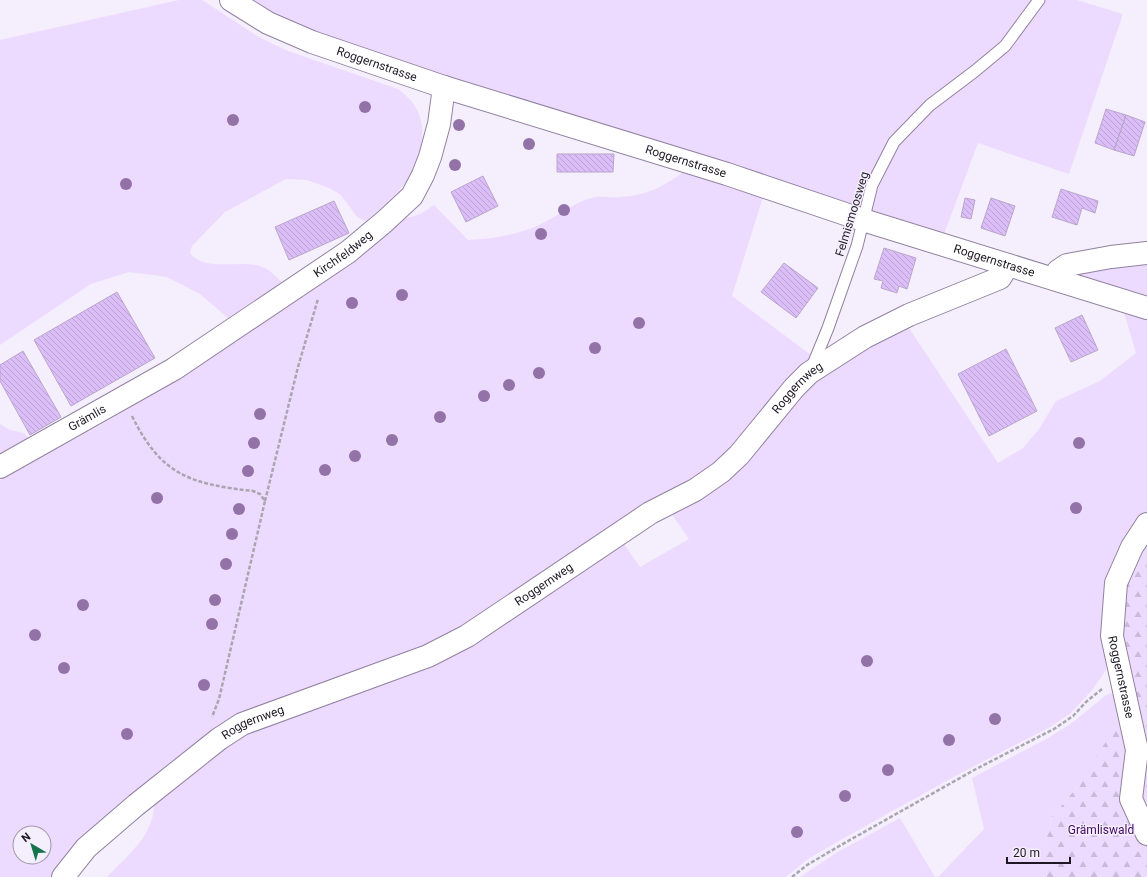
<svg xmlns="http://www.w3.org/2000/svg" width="1147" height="877" font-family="Roboto,sans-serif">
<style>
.green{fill:#eddbff;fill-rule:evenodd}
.forest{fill:url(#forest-firs)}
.building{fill:url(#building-back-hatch);stroke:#b9a8c9}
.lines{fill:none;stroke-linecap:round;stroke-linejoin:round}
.service-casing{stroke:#9282a1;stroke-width:13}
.minor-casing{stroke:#9282a1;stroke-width:24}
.path{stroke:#aba4b1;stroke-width:2.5;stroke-dasharray:4 2;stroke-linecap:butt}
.service{stroke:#fff;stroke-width:11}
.minor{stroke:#fff;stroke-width:22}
.tree{fill:#9272a7}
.labels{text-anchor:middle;stroke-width:3;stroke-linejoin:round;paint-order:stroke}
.street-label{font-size:12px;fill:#1e1824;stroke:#f5eefc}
.park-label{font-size:12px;fill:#410c61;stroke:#f5eefc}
</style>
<defs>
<pattern id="forest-firs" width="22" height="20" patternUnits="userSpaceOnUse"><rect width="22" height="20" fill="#eddbff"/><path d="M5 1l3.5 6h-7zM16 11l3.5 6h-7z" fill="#cbbbda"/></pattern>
<pattern id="building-back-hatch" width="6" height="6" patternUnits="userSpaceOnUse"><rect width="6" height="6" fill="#dbbdf7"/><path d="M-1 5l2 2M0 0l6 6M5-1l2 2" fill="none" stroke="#bca2d4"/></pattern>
</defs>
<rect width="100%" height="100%" fill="#f5eefc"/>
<path class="green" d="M179,0h23l55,36 31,15 110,38c9,7 16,13 20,23 11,22 -1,57 -16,75 -11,13 -24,23 -36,34l-8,-3 -17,-23 -12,-7 -22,-8 -21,-1 -61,33 -33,34 -2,7c16,21 53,4 75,15 6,3 12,10 17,14l-54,36 -28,-24 -33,-17 -38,-5 -38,12 -91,61v-305z
M250,0h783l-29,40 -13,13 -71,57 -61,92 -11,2 -415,-131 -108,-36 -42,-19z
M1041,0h36l46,14 -54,160 -91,-31 -35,94 -73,-25 16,-46 8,-14 15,-20 16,-16 48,-37z
M685,171l79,23 -32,102 79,59 -5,15 -73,88 -277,181 -214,82 -186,156h-56v-397l106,-58 92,-55 8,-12 160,-110 17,-7 18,-20c14,0 22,-5 33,-13l34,35c23,-1 47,-5 69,-14 18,-8 34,-22 54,-28 9,-3 21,0 30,-1 28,-2 41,-10 64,-26zM20,833h24v24h-24z
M1147,261v40l-70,-25 1,-3z
M1122,306l25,7v197l-29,51 -12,109 -13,19 -22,24 -21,14 -93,48 -120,67 -29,17 -22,18h-679c19,-20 48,-42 47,-74l78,-68 170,-65 218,-132 20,29 49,-28 -20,-29 128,-119 108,-69 93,141 25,-15 16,-19 17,-28 44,-20 36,-28z
M0,424l10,6 14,3 9,10 -33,18z
M1113,693l3,2 10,29 -48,62 -26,31 -7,28 -4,32h-103l46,-48 -12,-51 76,-40 24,-15 34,-28z
M900,818l35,59h-135l36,-24z"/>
<path class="forest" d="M1147,530v347h-106l4,-32 7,-28 26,-31 34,-54 28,-17 -26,-82 5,-41z"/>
<path class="building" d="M1106,109l20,6 -12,35 -19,-7z
M1126,115l19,7 -11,34 -20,-6z
M557,154h57l-1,18h-56z
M483,176l15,30 -32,16 -15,-30z
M1061,189l37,12 -3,12 -13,-5 -5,17 -25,-8z
M965,198l10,2 -4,19 -10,-2z
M991,198l24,8 -10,30 -24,-8z
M334,201l15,32 -60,27 -14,-33z
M884,248l32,10 -9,31 -8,-3 -2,7 -16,-5 2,-7 -9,-2z
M784,263l34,25 -22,30 -35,-26z
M117,292l38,66 -84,48 -37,-66z
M1082,315l16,35 -27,12 -16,-34z
M1006,349l31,62 -48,25 -31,-62z
M23,351l38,66 -31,18 -30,-54v-16z"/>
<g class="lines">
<defs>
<path id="service" d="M812,367l16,-39 29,-82 15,-61 22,-43 36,-37 45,-34 30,-25 34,-46"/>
<g id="minor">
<path id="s1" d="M231,0l37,23 44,19 132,45 283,87 136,46 284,88"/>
<path d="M1055,278l3,-7 9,-6 44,-8 36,-4"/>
<path id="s2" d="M0,467l174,-98 174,-117 36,-30 28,-26 11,-21 7,-18 9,-33 5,-37"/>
<path id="s3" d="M1147,524l-15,23 -16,36 -4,53 25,114 -6,49 16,35"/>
<path id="s4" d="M63,877l23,-29 50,-43 83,-66 23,-15 186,-68 39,-20 183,-123 45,-23 26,-18 18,-17 55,-67 15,-15 56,-36 44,-22 91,-37 8,-13"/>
</g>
</defs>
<use href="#service" class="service-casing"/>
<use href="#minor" class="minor-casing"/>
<path class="path" d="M132,416c29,59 58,68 121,75l7,3 5,7 -46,198 -7,18
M265,501l33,-134 20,-68
M792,877l15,-12 34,-20 135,-76 78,-40 19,-13 13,-14 16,-13"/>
<use href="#service" class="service"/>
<use href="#minor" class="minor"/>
</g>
<g class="tree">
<circle cx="365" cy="107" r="6"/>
<circle cx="233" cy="120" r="6"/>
<circle cx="459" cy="125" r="6"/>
<circle cx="529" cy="144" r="6"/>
<circle cx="455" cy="165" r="6"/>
<circle cx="126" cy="184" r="6"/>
<circle cx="564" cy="210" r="6"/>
<circle cx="541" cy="234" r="6"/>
<circle cx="402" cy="295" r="6"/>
<circle cx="352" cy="303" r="6"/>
<circle cx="639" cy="323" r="6"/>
<circle cx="595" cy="348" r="6"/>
<circle cx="539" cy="373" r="6"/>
<circle cx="509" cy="385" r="6"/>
<circle cx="484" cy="396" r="6"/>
<circle cx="260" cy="414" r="6"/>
<circle cx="440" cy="417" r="6"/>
<circle cx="392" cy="440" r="6"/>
<circle cx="254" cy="443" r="6"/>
<circle cx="1079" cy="443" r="6"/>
<circle cx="355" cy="456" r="6"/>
<circle cx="325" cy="470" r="6"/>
<circle cx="248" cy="471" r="6"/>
<circle cx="157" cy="498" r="6"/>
<circle cx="1076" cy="508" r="6"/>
<circle cx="239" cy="509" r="6"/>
<circle cx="232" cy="534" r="6"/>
<circle cx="226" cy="564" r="6"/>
<circle cx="215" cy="600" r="6"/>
<circle cx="83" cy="605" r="6"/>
<circle cx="212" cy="624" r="6"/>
<circle cx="35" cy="635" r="6"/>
<circle cx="867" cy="661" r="6"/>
<circle cx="64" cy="668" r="6"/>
<circle cx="204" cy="685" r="6"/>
<circle cx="995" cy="719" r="6"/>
<circle cx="127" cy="734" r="6"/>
<circle cx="949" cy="740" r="6"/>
<circle cx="888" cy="770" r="6"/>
<circle cx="845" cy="796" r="6"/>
<circle cx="797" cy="832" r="6"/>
</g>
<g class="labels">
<g class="street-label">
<text dy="4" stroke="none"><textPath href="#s1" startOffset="160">Roggernstrasse</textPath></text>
<text dy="4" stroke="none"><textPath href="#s1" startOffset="484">Roggernstrasse</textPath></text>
<text transform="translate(852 214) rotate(-73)" y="4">Felmismoosweg</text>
<text dy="4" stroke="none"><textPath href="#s2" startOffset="404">Kirchfeldweg</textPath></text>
<text dy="4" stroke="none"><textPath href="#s1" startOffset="808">Roggernstrasse</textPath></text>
<text dy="4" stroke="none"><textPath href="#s4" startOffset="895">Roggernweg</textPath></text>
<text dy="4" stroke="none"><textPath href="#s2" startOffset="100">Grämlis</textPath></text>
<text dy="4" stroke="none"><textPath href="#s4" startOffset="571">Roggernweg</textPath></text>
<text dy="4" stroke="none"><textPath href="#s3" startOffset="162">Roggernstrasse</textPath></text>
<text dy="4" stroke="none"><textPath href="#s4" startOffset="247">Roggernweg</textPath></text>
</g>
<g class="park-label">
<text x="1101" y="834">Grämliswald</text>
</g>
</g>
<g transform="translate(32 845) rotate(322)"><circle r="19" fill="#f5eefc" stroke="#9f98a6"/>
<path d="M0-3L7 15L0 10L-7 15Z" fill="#15744a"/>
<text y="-6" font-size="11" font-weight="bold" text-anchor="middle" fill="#1e1824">N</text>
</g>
<path d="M1007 857v6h63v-6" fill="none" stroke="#1e1824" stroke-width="2"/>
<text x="1013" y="857" font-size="12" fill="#1e1824" stroke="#f5eefc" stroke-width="3" paint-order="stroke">20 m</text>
</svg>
